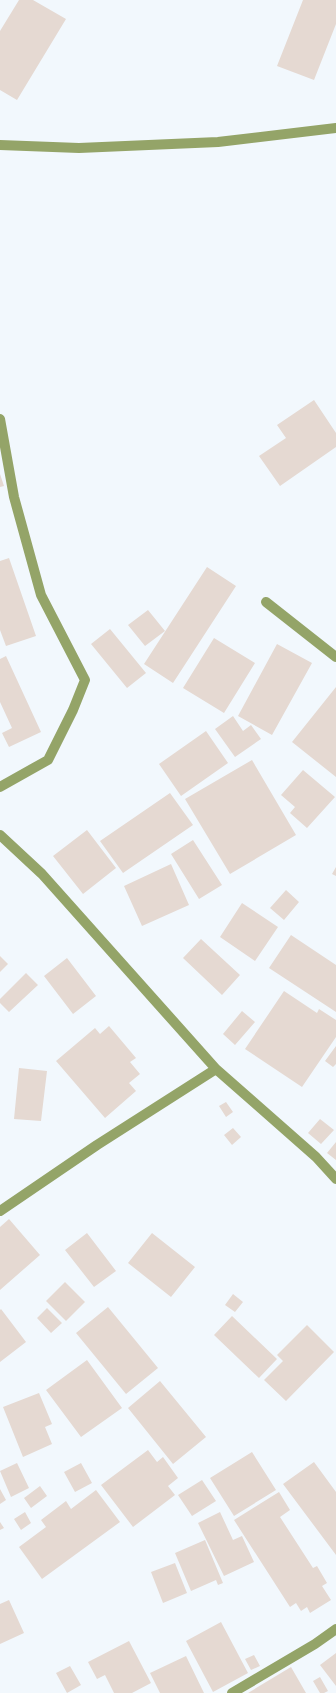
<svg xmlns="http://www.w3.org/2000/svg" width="336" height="1693" font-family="Poppins,sans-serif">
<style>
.building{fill:#e5d9d2}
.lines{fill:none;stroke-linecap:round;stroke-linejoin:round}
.street{stroke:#94a468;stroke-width:10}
</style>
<rect width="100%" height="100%" fill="#f2f8fd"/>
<path class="building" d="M19,0h14l33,19 -49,81 -17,-10v-59z
M303,0h33v24l-22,56 -37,-14z
M314,400l22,33v14l-56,39 -21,-30 27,-18 -9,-13z
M0,474l4,12 -4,1z
M9,558l27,78 -30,10 -6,-16v-69z
M207,567l29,19 -63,97 -29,-19z
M148,610l17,21 -20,15 -17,-21z
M110,629l36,44 -19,15 -36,-44z
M214,638l41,25 -31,50 -41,-25z
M277,644l35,19 -40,72 -34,-19z
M6,656l35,76 -32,15 -7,-14 10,-5 -12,-26v-43z
M336,687v90l-44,-35z
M233,716l10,15 8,-6 10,14 -26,18 -20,-28z
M206,731l22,32 -47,33 -22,-32z
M252,760l44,75 -66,39 -45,-75z
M303,770l32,27 -28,31 -17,-15 5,-6 -14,-12z
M170,793l23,32 -70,48 -23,-32z
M87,830l29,38 -33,26 -30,-38z
M193,840l29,45 -23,14 -28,-45z
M171,864l18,41 -47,21 -18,-40z
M336,867v9l-4,-2z
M286,890l13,12 -15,18 -14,-12z
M242,903l36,24 -23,34 -35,-24z
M291,935l45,30v47l-67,-44z
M201,939l39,36 -18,20 -39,-37z
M0,956l8,8 -8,8z
M67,958l29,38 -23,18 -29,-38z
M26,973l12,12 -29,27 -9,-9v-4z
M284,991l33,22 2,-4 17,11v17l-34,50 -57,-38z
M242,1011l13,11 -20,23 -12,-11z
M109,1026l27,32 -6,4 10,12 -11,9 7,8 -31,27 -49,-57 39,-33 5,6z
M336,1046v18l-3,3 -8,-6z
M19,1068l28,3 -6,50 -27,-2z
M226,1102l7,10 -7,5 -7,-11z
M320,1119l14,11 -13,14 -13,-11z
M233,1128l8,9 -9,8 -8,-10z
M336,1142v18l-9,-7z
M9,1219l31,36 -40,35v-63z
M87,1233l29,38 -22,16 -29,-37z
M152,1233l43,34 -24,30 -43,-34z
M65,1282l20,20 -19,19 -20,-20z
M233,1294l10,8 -8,10 -10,-7z
M108,1307l50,61 -32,26 -50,-61z
M47,1308l15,15 -11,10 -14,-15z
M1,1309l25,33 -26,20v-52z
M232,1316l45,43 -18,19 -45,-43z
M307,1325l27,27 -48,49 -22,-21 19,-19 -6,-6z
M87,1360l35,48 -41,29 -35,-47z
M160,1381l46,56 -33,27 -45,-56z
M39,1393l13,31 -7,3 7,17 -29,13 -20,-50z
M148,1450l9,12 6,-5 15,21 -10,8 7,9 -42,32 -32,-42z
M252,1452l24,38 -42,26 -24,-38z
M314,1462l22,30v63l-53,-71z
M17,1463l12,25 -18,9 -11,-26z
M81,1463l11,20 -17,9 -11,-20z
M202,1480l14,21 -24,15 -14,-21z
M40,1486l7,10 -16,12 -7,-10z
M0,1489l6,11 -6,4z
M96,1490l24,32 -78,57 -23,-32 27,-20 -5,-7 25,-19 5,8z
M279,1492l11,18 -10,7 33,51 4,-2 10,17 -5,3 9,14 -21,13 -3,-6 -6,4 -5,-8 -6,4 -56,-87z
M25,1512l6,11 -10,7 -7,-11z
M220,1512l13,28 9,-4 12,26 -30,14 -26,-53z
M0,1522l4,6 -4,2z
M205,1540l18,43 -5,2 -2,-5 -25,11 -16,-38z
M175,1563l12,30 -24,10 -12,-31z
M9,1600l15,33 -24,11v-40z
M221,1622l27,51 -35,19 -27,-51z
M129,1641l22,42 -19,10h-18l-9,-18 -8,4 -9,-17z
M336,1653v33l-16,-21z
M254,1655l6,11 -9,4 -6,-11z
M186,1656l18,37h-44l-10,-20z
M70,1666l11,19 -14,8 -11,-20z
M291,1667l15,26h-58z
M320,1677l8,14 -4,2h-4l-7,-12z"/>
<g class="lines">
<path class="street" d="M0,145l79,3 139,-6 118,-14
M0,419l14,78 27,98 44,85 -12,30 -25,50 -48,27
M266,602l70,55
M0,835l42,39 174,195 100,88 20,22
M0,1211l97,-66 119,-76
M232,1693l83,-49 21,-15"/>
</g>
</svg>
